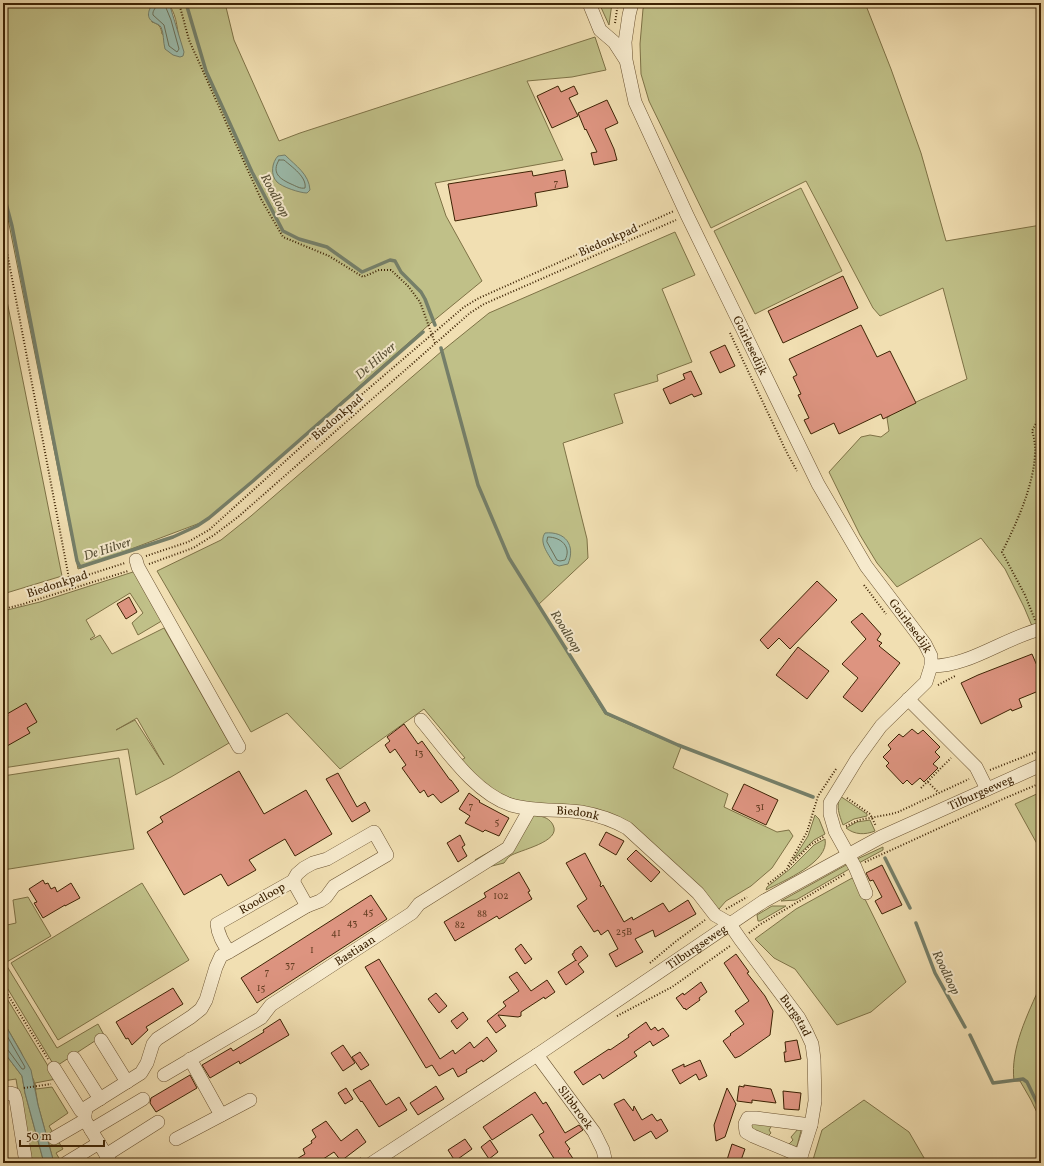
<svg xmlns="http://www.w3.org/2000/svg" width="1044" height="1166" font-family="Vollkorn,serif">
<style>
.green{fill:#c0c088;stroke:#7e7246;fill-rule:evenodd}
.water{fill:#9bbcad;stroke:#757f69}
.lines{fill:none;stroke-linecap:round;stroke-linejoin:round}
.shore{stroke:#6c7058;stroke-width:1}
.stream{stroke:#757f69;stroke-width:3.5}
.building{fill:#dd9480;stroke:#3d2304}
.minor-casing{stroke:#6a5230;stroke-width:14}
.path{stroke:#3d2304;stroke-width:2;stroke-dasharray:1 2;stroke-linecap:butt}
.minor{stroke:#f6eacd;stroke-width:13}
.labels{text-anchor:middle;stroke-width:4;stroke-linejoin:round;paint-order:stroke}
.number-label{font-size:10px;fill:#653f23}
.street-label{font-size:12px;fill:#3d2304;stroke:#f6eacd}
.water-label{font-size:13px;font-style:italic;fill:#595137;stroke:#f6eacd}
</style>
<rect width="100%" height="100%" fill="#f1dfb2"/>
<filter id="stains"><feTurbulence type="fractalNoise" baseFrequency=".005" numOctaves="4"/><feColorMatrix values="0 0 0 0 .2 0 0 0 0 .09 0 0 0 0 .02 0 0 0 .5 -.17"/></filter>
<radialGradient id="worn" r=".72"><stop offset=".6" stop-color="#630" stop-opacity="0"/><stop offset="1" stop-color="#630" stop-opacity=".3"/></radialGradient>
<path class="green" d="M3,3h151l-4,4 2,15c7,2 9,5 10,12l17,5c-2,-12 -3,-28 -12,-36h58l9,37 45,101 21,-8 295,-96 11,33 -34,7 -45,4 36,79 -128,23 11,33 36,65 -50,41 -215,190 -17,11 -122,46 -75,-375z
M599,3h13l-3,22z
M645,3h220l26,66 30,84 25,88 95,-16v398l-9,3 -8,-19 -19,-38 -24,-31 -84,49 -20,-24 -17,-28 -31,-63 32,-35 9,-2 11,2 8,-6 -2,-13 7,-6 73,-33 -24,-91 -63,28 -7,-8 -67,-127 -95,47 -62,-127 -8,-27 -1,-30 3,-35z
M801,188l41,83 -87,43 -41,-83z
M675,232l20,43 -33,14 30,73 -35,13 1,6 -44,13 9,29 -60,20 24,96 1,19 -50,47 67,109 76,33 -8,21 55,26 -4,13 53,25 12,-2 4,6 -21,32 -21,18 -25,15 -7,8 -89,-85 -103,-20 -25,-9 -22,-13 -21,-21 6,-3 -41,-49 -84,60 -53,-56 -36,19 -94,-161 64,-31 30,-24 191,-165 47,-38z
M3,281l59,295 -59,18z
M136,571l29,48 -27,16 -6,-12 11,-10 -13,-20 -44,27 9,16 -5,3 1,1 9,-5 12,19 52,-26 65,115 -58,34 -35,18 -8,-46 -125,19v-157l37,-9zM137,718l27,47 -29,-45 -19,10z
M119,758l15,91 -131,21v-94z
M1041,792v59l-26,-47z
M840,796l27,18v2l-13,3 -11,6c-4,-11 -7,-18 -3,-29z
M520,815c11,1 27,-2 33,10 9,17 -34,25 -43,31 -3,2 -4,5 -6,7l-24,6 -5,-9 28,-16z
M815,815l4,4 6,15 -11,6 -21,20 15,-24z
M870,820l5,11c-10,4 -20,4 -29,-3l11,-6z
M825,839c5,23 -42,42 -59,51l1,-3 23,-18 24,-24z
M883,847v3l-26,14 -2,-4z
M846,865h3l2,3 -55,32 -15,1z
M854,877l52,105 -35,30 -34,13 -42,-56 -21,-11 -19,-19 41,-30z
M142,883l47,77 -131,80 -47,-77z
M28,897l23,39 -46,27 52,85 41,-24 6,11 -49,32 -52,-86v-55l13,-3 -3,-23z
M772,906h14l-26,15h-2l-1,-6z
M1041,984v137l-10,-21 -11,-19h-6c-4,-33 14,-67 27,-97z
M3,992l53,87 -21,4 1,6 16,-2 16,26 -19,13 14,23 -7,4 6,10h-8l-16,-58 -4,-24 -13,-29 -18,-31z
M3,1051l19,25 3,17 19,70h-14l-14,-84 -13,2z
M864,1100l45,32 18,31h-115l10,-33z
M752,1123l21,1 -4,6 2,3 -4,4 -16,-8z
M799,1128l2,3 -4,15 -3,1 -6,-2 5,-5 -2,-3z"/>
<path class="water" d="M154,3h13l3,3 14,46 -1,4 -3,1 -7,-2 -8,-6c-2,-7 -1,-16 -4,-22 -2,-3 -5,-3 -8,-5 -8,-5 -4,-14 1,-19z
M285,155c11,11 24,19 25,35l-3,3c-7,0 -25,-6 -30,-11 -7,-7 -5,-20 1,-26z
M545,533c20,-2 31,12 23,31l-9,2 -5,-2c-4,-8 -16,-21 -9,-31z
M3,1021l28,49 7,35 16,58h-10l-19,-70 -3,-17 -19,-25z"/>
<g class="lines">
<path class="shore" d="M157,3c0,5 -5,7 -4,12l11,10 5,21 8,6 2,-3 -8,-29 -7,-17
M279,160h5c8,7 23,17 21,28 -5,1 -9,-2 -14,-4 -11,-5 -20,-11 -12,-24z
M548,537c13,0 24,10 17,23l-5,1 -3,-1 -10,-18z
M3,1029l22,38 -1,2h-2l-14,-19 -5,-1"/>
<path class="stream" d="M186,3l20,68 46,101 31,59 16,8 28,8 35,25 28,-12 5,1 6,11 20,20 4,7 10,26
M3,192l9,34 65,335 3,6 93,-30 24,-11 12,-8 44,-37 170,-149
M441,348l37,137 31,73 97,155 72,32 135,52
M885,858l25,50
M916,923l19,50 30,54
M970,1035l23,48 30,-4 4,3 14,29"/>
</g>
<path class="building" d="M558,86l3,6 13,-6 4,8 -9,4 9,18 -26,12 -15,-32z
M607,100l11,23 -13,6 9,20 3,11 -23,5 -3,-12 6,-1 -11,-23 -1,1 -7,-17z
M565,170l3,17 -33,6 2,13 -82,15 -7,-37 84,-13 1,5z
M843,276l15,32 -75,35 -15,-32z
M861,325l16,32 13,-6 26,52 -33,16 -2,-5 -42,20 -5,-11 -23,11 -7,-14 5,-2 -11,-23 3,-1 -8,-17 4,-2 -8,-16z
M725,345l10,21 -15,7 -10,-21z
M691,371l11,23 -8,3 -2,-3 -22,10 -7,-15 22,-10 -2,-5z
M817,581l20,19 -47,49 -11,-11 -11,11 -8,-9z
M129,597l8,15 -11,7 -9,-15z
M862,613l19,21 -4,6 5,3 -3,3 21,17 -38,49 -19,-15 15,-19 -16,-14 24,-25 -15,-17z
M798,647l31,24 -22,28 -31,-24z
M1032,654l9,21v15l-22,9 3,8 -10,4 -1,-2 -30,15 -20,-41 17,-8z
M26,703l11,19 -10,6 3,5 -23,13 -4,-7v-20l5,-3 -1,-2z
M404,724l14,20 4,-3 28,39h1l8,11 -18,12 -8,-9 -5,3 -4,-7 -4,3 -18,-25 4,-3 -11,-16 -5,4 -5,-8 5,-4 -3,-4z
M912,729l6,5 5,-4 17,17 -5,5 5,5 -7,7 5,4 -14,14 -4,-4 -8,7 -5,-5 -4,4 -17,-18 3,-3 -6,-6 8,-8 -3,-4 11,-11 4,3z
M239,771l25,43 42,-24 26,44 -37,22 -10,-17 -36,21 7,10 -28,16 -7,-12 -37,21 -37,-63 16,-10 -3,-5z
M338,773l19,34 8,-5 5,9 -18,11 -26,-43z
M744,784l34,16 -12,25 -34,-16z
M469,793l11,8 -1,1 30,16 -10,18 -14,-6 -2,2 -18,-9 5,-7 -11,-7z
M606,832l18,9 -8,14 -17,-10z
M460,835l5,10 -3,2 5,9 -9,6 -11,-19z
M636,850l24,22 -9,10 -24,-23z
M585,853l16,30 -1,3 1,1 2,-2 21,37 8,-5 1,3 30,-17 6,9 19,-12 8,14 -41,23 -2,-7 -18,9 8,13 -27,15 -7,-13 9,-5 -10,-19 -7,5 -3,-5 -4,2 -17,-26 10,-7 -21,-36z
M882,865l20,40 -20,9 -7,-13 7,-4 -9,-17 -3,1 -4,-8z
M519,872l11,19 -2,1 4,7 -33,20 -2,-3 -42,25 -11,-19 42,-25 -2,-4z
M43,880l2,4 3,-1 3,6 4,-2 2,5 14,-9 9,15 -15,8v-1l-22,13 -9,-15 3,-1 -8,-13z
M371,895l16,24 -130,84 -16,-25z
M521,944l11,15 -7,5 -10,-15z
M581,946l7,10 -10,8 6,8 -18,13 -8,-13 18,-12v1l-4,-7 2,-1v-2z
M736,954l13,18 -2,1 18,23 8,15 -3,24 -30,21 -5,2 -12,-17 8,-6 -1,-1 14,-10 -9,-13 14,-10 -25,-38z
M379,959l61,100 13,-9 2,4 15,-12 4,6 13,-11 10,14 -14,11 -1,-2 -16,10 1,2 -9,5 -5,-9 -14,8 -7,-11 -6,3 -61,-101z
M517,972l14,19 16,-11 8,12 -10,7 -1,-2 -23,15v4l-3,1 -20,-2 8,11 -10,7 -9,-12 19,-15 -3,-4 16,-11 -10,-14z
M701,982l6,10 -8,6 1,2 -14,10 -1,-2 -1,1 -8,-11 7,-5 1,2z
M173,988l10,16 -37,23 2,3 -16,15 -4,-7 -2,1 -10,-17z
M436,993l11,13 -8,7 -11,-14z
M463,1012l5,7 -11,10 -6,-8z
M280,1019l9,16 -49,29 -1,-3 -29,17 -8,-13 29,-17 2,3 31,-19 -1,-2z
M646,1022l5,8 4,-3 3,4 5,-3 6,8 -16,10 -3,-5 -16,11 3,4 -34,23 -3,-5 -17,11 -9,-13 35,-23 1,1 19,-13 -1,-2z
M797,1040l4,19 -16,3 -1,-10h2l-1,-10z
M343,1045l12,18 -12,8 -12,-18z
M360,1052l9,13 -8,5 -9,-13z
M700,1060l7,16 -8,4 -3,-6 -16,10 -8,-14 12,-6v3z
M190,1075l7,13 -41,24 -6,-9 1,-5z
M370,1080l16,25 13,-8 8,13 -28,17 -17,-26 -1,1 -8,-12z
M744,1085l27,4 5,14 -24,-3v3l-15,-2 2,-15 5,1z
M436,1086l8,13 -26,16 -8,-12z
M346,1088l7,11 -8,5 -7,-11z
M727,1088l9,16 -11,33 -9,4 -2,-16z
M783,1091l18,2 -2,17 -15,-1z
M535,1092l8,12 3,-2 19,31 14,-8 4,5 -18,12 5,7 -2,2 8,12h-19l-18,-28 5,-3 -12,-18 -40,26 -9,-13z
M624,1099l9,12 1,-5 8,14 10,-6 5,7 4,-2 7,12 -12,8 -5,-8 -17,10 -20,-37z
M326,1121l15,20 16,-12 9,13 -25,19 -7,-9 -17,11h-27l15,-9 -2,-5 9,-6 -1,-2 5,-4 -4,-7z
M465,1139l7,10 -17,12 -7,-11z
M490,1140l8,12 -9,7 -8,-12z
M732,1144l13,5 -5,14h-14z"/>
<g class="lines">
<defs>
<g id="minor">
<path d="M589,3l11,27 14,12 11,17"/>
<path id="s1" d="M632,3l-3,12 -4,27 1,18 9,42 52,113 131,269 48,82 59,78 6,12v10l-5,16 -45,44 -24,33 -27,44v11l5,17 20,36 11,26"/>
<path d="M136,560l2,7 101,180"/>
<path d="M931,666c37,1 73,-28 110,-37"/>
<path d="M908,699l68,68 11,22"/>
<path id="s2" d="M421,720c24,28 53,73 90,85 23,7 47,4 70,7 17,3 32,8 46,16l71,65 17,22 14,8 11,16 59,79 7,13 6,13 2,15 1,42 -4,24 -12,38"/>
<path d="M293,881l4,-7 7,-6 9,-5 14,-4 47,-27 13,23 -53,31 -8,11 -6,4 -13,5"/>
<path d="M101,1040l26,42"/>
<path id="s3" d="M537,1055l57,77 9,18 3,13"/>
<path d="M74,1058l26,41"/>
<path d="M190,1059l31,56"/>
<path d="M54,1068l27,43 4,2"/>
<path id="s4" d="M164,1075l97,-57 10,-13 141,-92 7,-9 89,-56 22,-39"/>
<path d="M3,1094l7,-1 4,1 2,6 10,63"/>
<path d="M91,1130l52,-31"/>
<path d="M54,1138l31,-18"/>
<path d="M176,1139l74,-39"/>
<path d="M106,1155l52,-33"/>
<path d="M801,1156l-48,-20 -7,-4 -1,-8 3,-6h8l55,7"/>
<path d="M66,1163l33,-20"/>
<path d="M111,1163l-26,-43v-7l2,-6 54,-34 6,-10 6,-19 4,-5 34,-22 10,-8 5,-9 10,-33 5,-11 8,-4 78,-46 -14,-25 -76,43c1,11 6,19 12,28"/>
<path id="s5" d="M372,1163l165,-108 227,-154 117,-64 160,-72"/>
</g>
</defs>
<use href="#minor" class="minor-casing"/>
<path class="path" d="M179,3l10,37 40,89 32,70 22,38 46,19 34,21 16,-7h12l17,16 12,16 15,41
M615,23l3,-20
M3,231l68,358
M730,333l57,120 10,18
M146,556l42,-14 21,-12 103,-93 152,-130 15,-9 195,-87
M149,564l44,-16 21,-13 24,-18 232,-204 14,-9 192,-84
M69,581l56,-18
M864,585l22,29
M3,609l17,-4 108,-34
M1035,620l-10,-25 -23,-43c16,-31 42,-88 30,-121l9,-17
M938,685l17,-9
M990,770l51,-20
M928,782l10,10
M921,788l30,-30
M847,798l23,16 6,12
M846,826l13,-6 32,-6 7,-2 71,-33
M865,862l138,-63 38,-16
M788,866l19,-34 11,-36 18,-27
M768,884l18,-14 24,-25 15,-9
M726,909l21,-12
M749,933l10,-8 86,-51
M650,963l25,-21 30,-22
M3,987l45,72
M617,1016l55,-29 58,-41
M24,1088l27,-4
M353,1163l8,-5"/>
<use href="#minor" class="minor"/>
</g>
<g class="labels">
<g class="number-label">
<text x="556" y="186">7</text>
<text x="419" y="756">13</text>
<text x="471" y="809">7</text>
<text x="760" y="810">31</text>
<text x="497" y="825">5</text>
<text x="501" y="899">102</text>
<text x="368" y="915">45</text>
<text x="482" y="917">88</text>
<text x="352" y="926">43</text>
<text x="460" y="928">82</text>
<text x="624" y="935">25B</text>
<text x="336" y="936">41</text>
<text x="312" y="953">1</text>
<text x="290" y="968">37</text>
<text x="267" y="975">7</text>
<text x="261" y="991">15</text>
</g>
<g class="street-label">
<text transform="translate(608 240) rotate(-24)" y="4">Biedonkpad</text>
<text dy="4" stroke="none"><textPath href="#s1" startOffset="370">Goirlesedijk</textPath></text>
<text transform="translate(337 417) rotate(-41)" y="4">Biedonkpad</text>
<text transform="translate(57 584) rotate(-18)" y="4">Biedonkpad</text>
<text dy="4" stroke="none"><textPath href="#s1" startOffset="694">Goirlesedijk</textPath></text>
<text dy="4" stroke="none"><textPath href="#s5" startOffset="714">Tilburgseweg</textPath></text>
<text dy="4" stroke="none"><textPath href="#s2" startOffset="193">Biedonk</textPath></text>
<text transform="translate(262 898) rotate(-30)" y="4">Roodloop</text>
<text dy="4" stroke="none"><textPath href="#s5" startOffset="390">Tilburgseweg</textPath></text>
<text dy="4" stroke="none"><textPath href="#s4" startOffset="229">Bastiaan</textPath></text>
<text dy="4" stroke="none"><textPath href="#s2" startOffset="499">Burgstad</textPath></text>
<text dy="4" stroke="none"><textPath href="#s3" startOffset="65">Slibbroek</textPath></text>
</g>
<g class="water-label">
<text transform="translate(276 195) rotate(62)" y="5">Roodloop</text>
<text transform="translate(375 360) rotate(-41)" y="5">De Hilver</text>
<text transform="translate(107 548) rotate(-18)" y="5">De Hilver</text>
<text transform="translate(567 631) rotate(58)" y="5">Roodloop</text>
<text transform="translate(947 972) rotate(64)" y="5">Roodloop</text>
</g>
</g>
<rect width="1044" height="1166" fill="none" stroke="#f1dfb2" stroke-width="16"/>
<rect x="4" y="4" width="1036" height="1158" fill="none" stroke="#3d2304" stroke-width="2"/>
<rect x="8" y="8" width="1028" height="1150" fill="none" stroke="#3d2304"/>
<path d="M20 1140v6h84v-6" fill="none" stroke="#3d2304" stroke-width="2"/>
<text x="26" y="1140" font-size="12" fill="#3d2304" stroke="#f6eacd" stroke-width="3" paint-order="stroke">50 m</text>
<rect width="100%" height="100%" filter="url(#stains)"/>
<rect width="100%" height="100%" fill="url(#worn)"/>
</svg>
